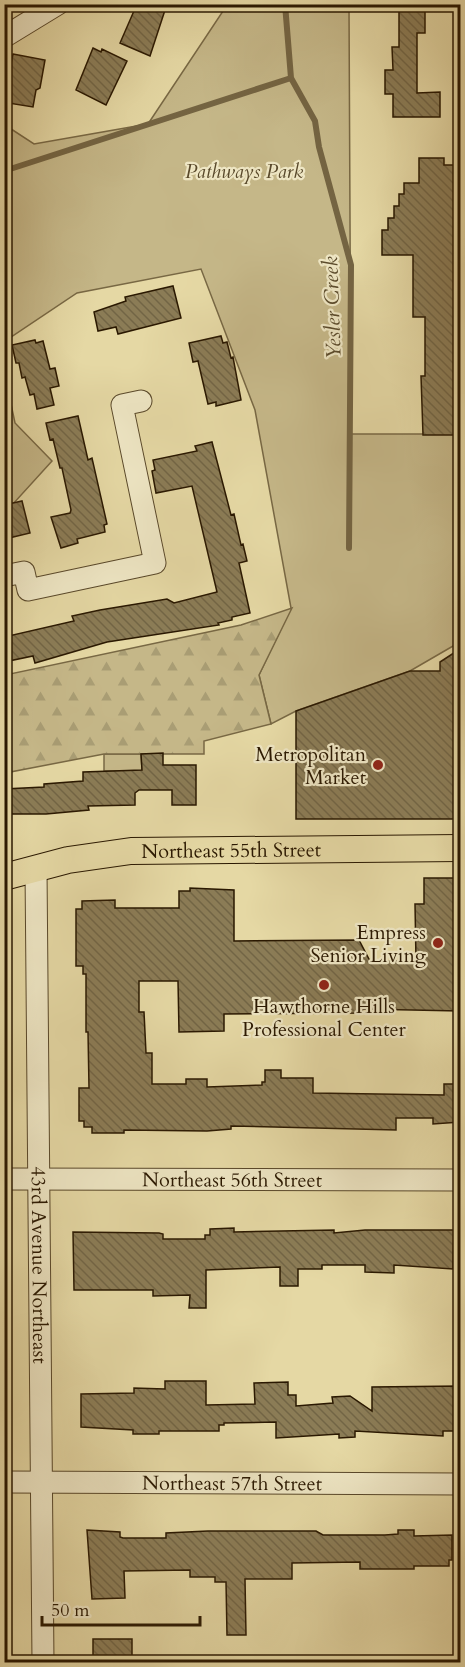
<svg xmlns="http://www.w3.org/2000/svg" width="465" height="1667" font-family="Cardo,serif">
<style>
.green{fill:#c5b788;stroke:#786844;stroke-width:1.5}
.forest{fill:url(#forest-firs);stroke:#786844;stroke-width:1.5}
.lines{fill:none;stroke-linecap:round;stroke-linejoin:round}
.stream{stroke:#746442;stroke-width:6}
.building{fill:url(#building-back-hatch);stroke:#2a1801;stroke-width:1.5}
.minor-casing{stroke:#59482a;stroke-width:23}
.major-casing{stroke:#2a1801;stroke-width:28}
.minor{stroke:#eee6c4;stroke-width:21}
.major{stroke:#e5d8a4;stroke-width:26}
.poi-dot{fill:#8f2418;stroke:#eee6c4;stroke-width:2}
.labels{text-anchor:middle;stroke-width:4.5;stroke-linejoin:round;paint-order:stroke}
.park-label{font-size:20px;font-style:italic;fill:#58482a;stroke:#eee6c4}
.poi-label{font-size:20px;fill:#2a1801;stroke:#eee6c4;text-anchor:end}
.street-label{font-size:20px;fill:#2a1801;stroke:#eee6c4}
.water-label{font-size:21px;font-style:italic;fill:#5b4b2c;stroke:#eee6c4}
</style>
<defs>
<pattern id="forest-firs" width="22" height="20" patternUnits="userSpaceOnUse" patternTransform="scale(1.5)"><rect width="22" height="20" fill="#c5b788"/><path d="M5 1l3.5 6h-7zM16 11l3.5 6h-7z" fill="#a99d74"/></pattern>
<pattern id="building-back-hatch" width="6" height="6" patternUnits="userSpaceOnUse" patternTransform="scale(1.5)"><rect width="6" height="6" fill="#8b7c56"/><path d="M-1 5l2 2M0 0l6 6M5-1l2 2" fill="none" stroke="#726545"/></pattern>
</defs>
<rect width="100%" height="100%" fill="#e5d8a4"/>
<filter id="stains"><feTurbulence type="fractalNoise" baseFrequency=".00333" numOctaves="4"/><feColorMatrix values="0 0 0 0 .2 0 0 0 0 .09 0 0 0 0 .02 0 0 0 .5 -.17"/></filter>
<radialGradient id="worn" r=".72"><stop offset=".6" stop-color="#630" stop-opacity="0"/><stop offset="1" stop-color="#630" stop-opacity=".3"/></radialGradient>
<path class="green" d="M227,5h122l2,429h109v208l-50,29 -114,40 -25,13 -12,-49 32,-67 -36,-198 -54,-141 -124,24 -72,48v-216l29,19 114,-20z
M4,371l11,52 37,38 -39,43 -8,-9z
M104,754h37l1,17h-38z"/>
<path class="forest" d="M292,608l-33,67 12,49 -67,17v13h-100l-99,19v-98l236,-50z"/>
<g class="lines">
<path class="stream" d="M291,78l24,43 4,26 32,118 -2,283
M4,171l287,-93 -6,-74"/>
</g>
<path class="building" d="M137,4h30l-17,52 -30,-13z
M399,4h18v5h8v24h-8v60l23,-1v25h-47v-23h-8v-24h8l-1,-23h7z
M93,48l8,4 1,-3 25,12 -21,44 -30,-15z
M13,54l32,6 -5,28 -4,2 -3,17 -25,-4 1,-3 -5,-1v-17h3z
M419,158h25v7h16v270h-37l-2,-59h4v-59h-12v-62h-31v-25h6v-12h6v-12h5v-12h5v-11h15z
M173,286l8,32 -63,16 -2,-7 -18,4 -4,-19 32,-11 -1,-4z
M221,336l2,7 4,-1 4,16 2,-1 8,43 -25,6v-4l-8,2 -10,-43 -5,1 -4,-19z
M35,340l1,3 7,-2 7,28 5,-1 4,18 -9,2 4,17 -17,4 -3,-15 -4,1 -5,-18 -3,1 -3,-15h-3l-4,-18z
M78,416l10,44 4,-2 15,66 -3,1 1,7 -28,7 1,4 -17,5 -10,-31 19,-4 1,-3 -9,-42h-2l-7,-29 -3,1 -4,-17z
M212,442l19,73 3,-1 7,31 2,-1 4,17 -8,2 11,50 -18,4v3l-14,3 1,2 -112,17 -72,21 -2,-7 -29,6v-25l70,-16 -2,-5 28,-6 67,-11 7,4 43,-11 -25,-106 -36,7 -4,-22 3,-1 -2,-10 44,-9 -2,-5z
M22,501l8,32 -21,5v-3l-5,1v-31z
M460,649v170h-164v-108l114,-40h30v-9z
M163,753v12h33v40h-24v-15h-33l-4,3v12l-47,1 1,4 -43,4h-42v-25l40,-2v-3l39,-3v-9l59,-2 -1,-16z
M424,878h36v133l-98,-2 1,4 -139,1v17l-45,1 -1,-51h-39v31h5l2,41h6v31h34v-5h21v8l55,-2v-3h3v-12h16v8h32v15l131,2v-11h16v38l-27,2v-6h-37v12l-165,-4v3l-24,2 -83,-1v3h-32v-6h-8v-6h-5v-33h10l-1,-56h-2v-58h-3v-8h-7v-57h6v-8l33,-1v8h64v-17h11v-3l44,2v51l125,-1 11,21h46l-1,-57h9z
M234,1228v4l100,-2v3l31,-3h89l-1,39 -59,-4v8l-29,-1v-7h-43v4h-24v17h-18v-19l-74,3v38h-17l1,-13 -37,1v-6h-79l-1,-58 86,1 4,1v5h42v-4h5v-6z
M165,1381h41v24l49,-1 -1,-21 34,-1v13h8v11l37,-3 -1,-6 18,-1 22,15v-24l88,-1v45h-17v5l-88,-5v6l-16,1v-4l-63,4v-16l-52,1v2h-5v6h-60v3h-26v-4l-52,-3v-33l53,-1v-5l31,1z
M87,1530l33,2v5l3,1h43v-5l42,-2h108l7,4h62l13,-1v-4h16v6l38,-1v25h-3v6h-35v3h-54v-7l-68,1v16h-47l1,56h-19l-1,-53h-11v-5h-25v-7l-66,1 1,27 -33,1z
M93,1639h39v23h-39z"/>
<g class="lines">
<defs>
<g id="minor">
<path d="M4,37l54,-33"/>
<path d="M4,576l20,-4 4,18 127,-27 -33,-158 19,-4"/>
<path id="s1" d="M36,869l7,793"/>
<path id="s2" d="M4,1179l456,1"/>
<path id="s3" d="M4,1482l456,2"/>
</g>
<g id="major">
<path id="s4" d="M4,877l64,-17 63,-9 329,-3"/>
</g>
</defs>
<use href="#minor" class="minor-casing"/>
<use href="#major" class="major-casing"/>
<use href="#minor" class="minor"/>
<use href="#major" class="major"/>
</g>
<g class="poi-dot">
<circle cx="378" cy="765" r="6"/>
<circle cx="438" cy="943" r="6"/>
<circle cx="324" cy="985" r="6"/>
</g>
<g class="labels">
<g class="park-label">
<text x="244" y="178">Pathways Park</text>
</g>
<g class="poi-label">
<text x="366" y="761">Metropolitan<tspan x="366" dy="23">Market</tspan></text>
<text x="426" y="939">Empress<tspan x="426" dy="23">Senior Living</tspan></text>
<text x="324" y="1013" text-anchor="middle">Hawthorne Hills<tspan x="324" dy="23">Professional Center</tspan></text>
</g>
<g class="street-label">
<text dy="7" stroke="none"><textPath href="#s4" startOffset="230">Northeast 55th Street</textPath></text>
<text dy="7" stroke="none"><textPath href="#s2" startOffset="228">Northeast 56th Street</textPath></text>
<text dy="7" stroke="none"><textPath href="#s1" startOffset="396">43rd Avenue Northeast</textPath></text>
<text dy="7" stroke="none"><textPath href="#s3" startOffset="228">Northeast 57th Street</textPath></text>
</g>
<g class="water-label">
<text transform="translate(332 308) rotate(-92)" y="7">Yesler Creek</text>
</g>
</g>
<rect width="465" height="1667" fill="none" stroke="#e5d8a4" stroke-width="24"/>
<rect x="6" y="6" width="453" height="1655" fill="none" stroke="#2a1801" stroke-width="3"/>
<rect x="12" y="12" width="441" height="1643" fill="none" stroke="#2a1801" stroke-width="1.5"/>
<path d="M42 1616v9h158v-9" fill="none" stroke="#2a1801" stroke-width="3"/>
<text x="51" y="1616" font-size="18" fill="#2a1801" stroke="#eee6c4" stroke-width="4.5" paint-order="stroke">50 m</text>
<rect width="100%" height="100%" filter="url(#stains)"/>
<rect width="100%" height="100%" fill="url(#worn)"/>
</svg>
